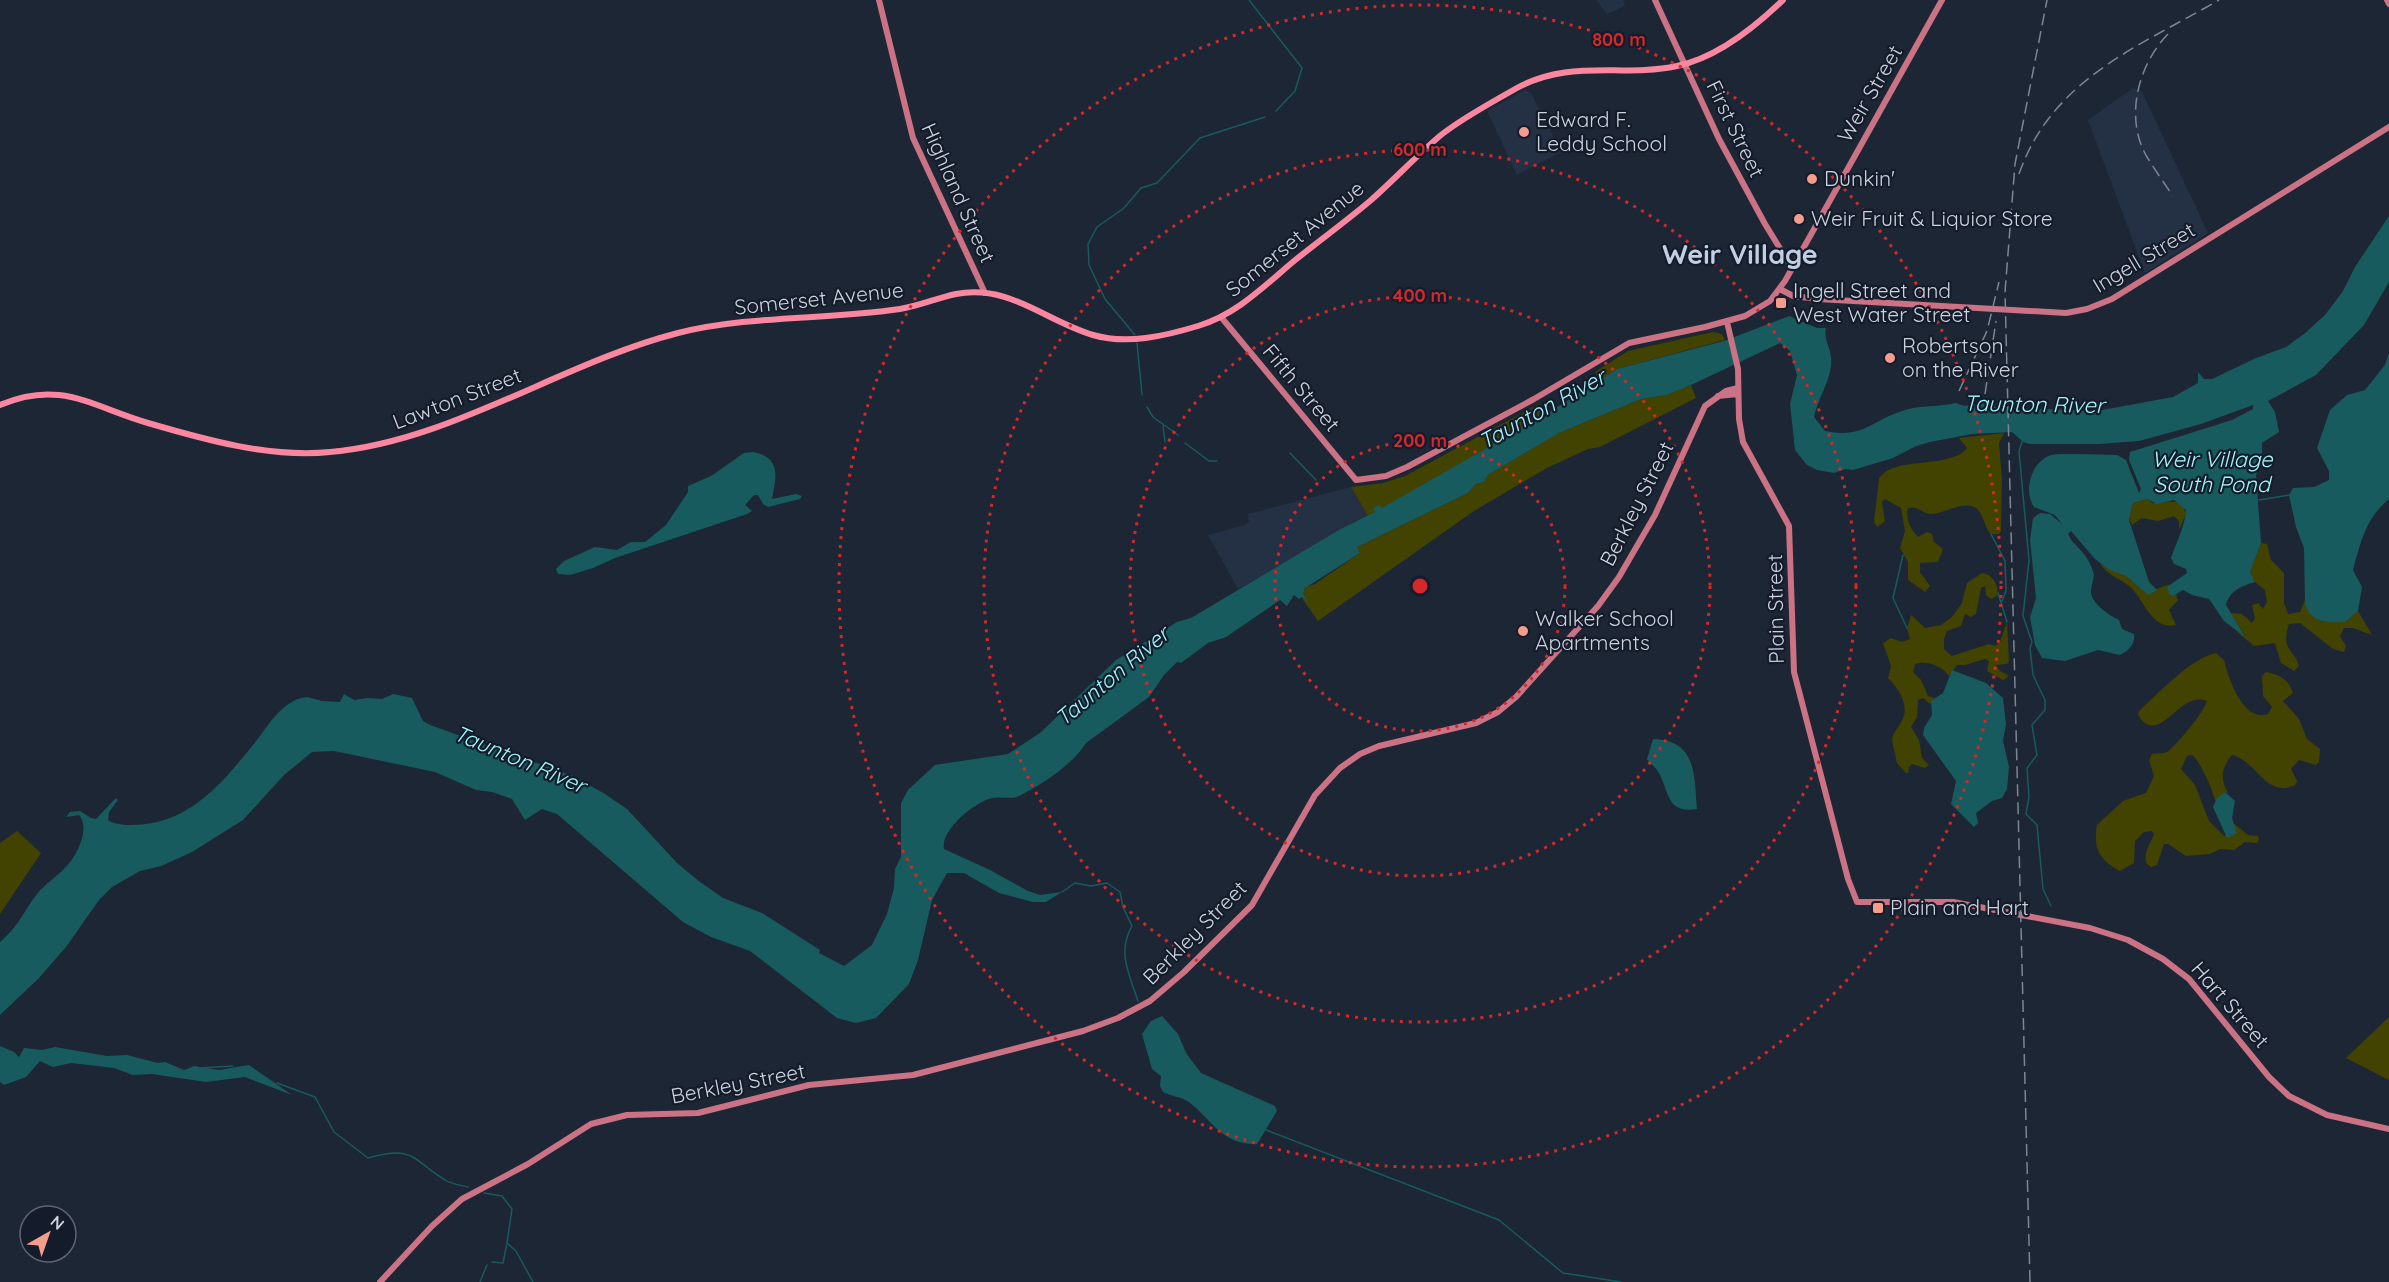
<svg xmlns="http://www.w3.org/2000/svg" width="2389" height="1282" font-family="Quicksand,sans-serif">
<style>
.built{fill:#243145}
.green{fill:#424300}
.water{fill:#185b5e}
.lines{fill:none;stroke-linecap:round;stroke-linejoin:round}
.stream{stroke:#185b5e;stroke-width:1.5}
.secondary{stroke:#cb7285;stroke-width:6}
.primary{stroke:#fa869f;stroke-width:6}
.rail{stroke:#7e8692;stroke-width:1.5;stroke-dasharray:12 6;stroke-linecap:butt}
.ring{fill:none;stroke:#d62828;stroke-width:3;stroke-dasharray:3 6}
.poi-dot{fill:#f49d8d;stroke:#141c2b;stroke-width:2}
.labels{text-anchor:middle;stroke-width:4.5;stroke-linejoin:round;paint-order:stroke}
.street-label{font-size:21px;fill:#ccd3dd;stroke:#141c2b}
.poi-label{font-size:21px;fill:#ccd3dd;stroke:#141c2b;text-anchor:start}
.water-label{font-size:22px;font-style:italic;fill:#a1f6fb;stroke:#141c2b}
.district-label{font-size:27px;font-weight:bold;fill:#c2cee2;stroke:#141c2b}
.centre{fill:#d62828;stroke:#141c2b;stroke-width:3}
.ring-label{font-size:18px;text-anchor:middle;font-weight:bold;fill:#d62828;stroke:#141c2b;stroke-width:4.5;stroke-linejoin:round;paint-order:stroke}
</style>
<rect width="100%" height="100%" fill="#1d2635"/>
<path class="built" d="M1596,0h27l2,6 -18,8z
M2133,88l9,4 66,141 -63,40 -57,-153z
M1525,90l6,3 30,59 -44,23 -30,-64z
M1351,487l17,29 -130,73 -30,-54 37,-10 4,-4 -1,-7z"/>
<path class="green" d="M1713,332l9,2 3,6 -108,29 -17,11 -5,-8 33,-21z
M1691,385l5,13 -96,49 -12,2 -41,19 -73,43 -156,110 -17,-24 5,4 -3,-9 3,-5 9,-3 45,-31 -3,-6 111,-54 8,-9 8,-2 4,-7 71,-42 82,-34 26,-4z
M1539,404l6,11 -164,94 -2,-4 -5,3 1,4 -7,4 -17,-29 32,-4 22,-7z
M2004,433l-5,10 3,37 -1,51 -2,3h-8c-7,-7 -7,-19 -14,-25 -12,-10 -33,5 -46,5 -9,0 -13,-9 -23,-6 -3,11 3,21 10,29l9,-5 5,2 2,8 9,7 -5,13 -18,1v9l10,14 -5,6 -17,-12v-18l-8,-14 5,-17 -4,-23 -16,-9 -3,3 3,19 -8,6 -3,-5 5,-43c13,-24 71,-9 88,-31l-8,-10z
M2147,499l5,4c14,1 30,-8 34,11l-7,16v-9l-5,-5 -16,5 -16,-3 -10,7 -3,-7 4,-15z
M2261,543l6,1 4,16 13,13v30l4,11 12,-2 5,-12v4l17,17 23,1 13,-11 14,24 -19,-7h-9l-4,8 6,10 -2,6 -11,-3 -33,-26 -11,1c-9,26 6,26 10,42l-5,5 -13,-8 -6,-20 -21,3 -19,-16 10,6 -15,-23 12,1 10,9 3,-4 -3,-14 6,-2 5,6 4,-7 -2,-12 -10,-8 -5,-10z
M2100,564l26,12 20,17 24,-9 -3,3 5,9 4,-2 2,6 -9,10 7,15c-25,6 -32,-27 -47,-39 -10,-8 -21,-11 -29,-22z
M1982,573c11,1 17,13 15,23l-6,3 -5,-4 -1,-9 -4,2 -5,26 -5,3 -6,-3 -4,12 -14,5 -3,8v10l8,7 37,-12 6,2 5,-4 7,-20 2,39 -2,3 -11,1 4,6 9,5 -6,4 -16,-9 2,-10 -4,-2 -20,6h-8l-8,11c-7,-10 -22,-16 -34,-12l-2,8 8,8 7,16 6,2 -4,6 -7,-6 -5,2 -1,17 -6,10 8,13 3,18 7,7 -4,3 -13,-4 -3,3 -1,6h-2l-9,-10 -5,-23c1,-9 8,-13 11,-22 6,-13 -5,-31 -15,-40l3,-12 -8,-23 8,-5 11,4 8,-3 -3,-11 4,-13 14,13 16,-3 11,-8 10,-14 5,-20z
M2216,653l8,7c4,17 19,63 44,54l4,-7 -9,-11 -1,-20 4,-4c14,3 22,7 27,21l-10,8 16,18 8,20 13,10 -1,13 -3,3 -17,-5 -8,9 6,12 -2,4c-29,14 -39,-25 -63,-30 -11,13 -12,24 -4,38l-3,-1 -10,9c-1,-9 -16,-42 -23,-46l-5,1 -6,13 14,16 14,36 15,15 12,-6 -4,-8 16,13 10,1 1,4 -2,3 -12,-1 -11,8 -14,-1 -10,5 -24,2 -18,-12h-4l-7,21 -6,2 -5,-4c-2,-13 4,-18 8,-29l-2,-3 -8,1 -9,9 -1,22 -14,8c-21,-11 -27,-23 -23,-46l26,-24 23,-8 8,-17 -5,-16 3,-6c5,-1 11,0 15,-2 9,-6 37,-40 40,-51 -29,-11 -47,48 -69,14l1,-4c20,-18 52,-53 77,-58z
M17,831l24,22 -41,61v-71z
M2389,1017v63l-43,-22z"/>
<path class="water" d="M2389,216v66l-25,43 -48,50 -48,26 7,11 4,20 -17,11v17l-6,15 5,68 -11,29 5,10c-13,4 -25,8 -29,23l19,32 -21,-16 -15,-22 -17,-4 -9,-5 -10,6 -4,-2 -2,-7 20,-14 -1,-4 -12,-5 -3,-6c5,-15 14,-32 15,-48l-12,-10 -17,4 -10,-5 -14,4 -4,17 20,62 8,8 -9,5 -22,-19 -18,-7 -13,-10 -24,-28 -3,3c4,10 15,16 20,26 9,17 5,15 3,31 -1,12 19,25 28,29l3,9 12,5c2,10 -6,17 -14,21l-22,-5 -33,11 -23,-3 -7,-13 -5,-28 6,-19 -6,-58 3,-22 7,-5 10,1 12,10 -7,-9 -21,-8c-11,-17 -3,-45 17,-52 9,-2 53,0 66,0l9,5 13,33 2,-4 -12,-29 1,-8 102,-32 21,-11v-4l-52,19 -62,17 -40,3h-69l-7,-2 -11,-10 -40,2 -42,8 -14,4 -23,12 -40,12 -8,-1 -11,4 -17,-3 -10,-5 -12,-15 -5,-46 7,-29 -7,-24 -10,-8 -89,42 -24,10 -26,4 -82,34 -71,42 -4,7 -8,2 -8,9 -111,54 3,6 -55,35 -2,5 5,10 -6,-6 -3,2 -5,-4 -7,11 -7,-6 -54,37 -18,6 -27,20 -4,-1 -13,13 -15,22 -63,46c-13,21 -43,41 -67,53 -9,4 -18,0 -27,2 -17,4 -52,32 -48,51l46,21 38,21 12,4 22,-3 -16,10h-13l-34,-9 -35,-20h-17l-15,27 -14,60 -9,24 -33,34 -20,5 -19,-5 -87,-67 -39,-14 -28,-15 -126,-108 -15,-5 -17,11 -13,-21 -20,-7 -16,-2 -41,-18 -101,-21 -22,1 -28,23 -41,45 -51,32 -31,14 -21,5 -28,16 -13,13 -33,47 -27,31 -39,37v-73c17,-14 24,-31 37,-48 8,-10 18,-16 27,-25 12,-11 27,-40 15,-54l-13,2 4,-5 10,-1 11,7 5,1 20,-21 2,2 -9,12 -1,8 3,2c14,5 31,3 46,0 42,-10 70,-45 96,-77 15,-18 28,-45 54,-48l15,4 18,1 4,-8 10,6 14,-2 14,1 11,-5 19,4 11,23 7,4 143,51 32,18 22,15 50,54 23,19 23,16 39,15 58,37 -1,3 25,13 28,-21 15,-31 7,-26 1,-19 6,-12v-54l7,-13 27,-25 73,-11 32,-21 76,-73 61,-38 14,-4 148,-88 36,-18 -2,-4 6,-3 3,3 166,-95 69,-44 107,-28 65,-25 28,12h9c-3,14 7,20 5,38 -2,18 -14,34 -17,51l11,14c40,8 46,-11 80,-21 16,-5 34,-3 51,-7l8,3 18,-3 15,4 100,4 76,-14 25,-14v-11l6,7h8l44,-21 30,-11 18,-13 21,-19 18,-24 12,-24z
M2389,353v146c-24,20 -28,43 -36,71l9,17 -4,24 -13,11c-16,1 -35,1 -40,-18l-1,-56 -8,-21 -7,-32 4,-7 21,-1 15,-7v-9l-12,-23 13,-38 17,-15 18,-5 20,-25z
M753,452c29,6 23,25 19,47l24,-5 6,2 -2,3 -32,8 -5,-3 -5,-9h-4l-9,10 7,6 -5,3 -132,44 -22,10 -23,7 -12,-1 -2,-5 8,-8 31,-14 22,3 14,-8h14l21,-17 22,-33v-6l23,-10 33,-23z
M1952,670l34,13 17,15 3,26 -3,17 6,26 -2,22 -5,9 -10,3 -16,12 2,10 -4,4 -23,-23 5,-23 -33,-46 1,-7 8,-13 -1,-14 12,-8z
M1653,739c44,1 41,36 44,70 -33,5 -27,-20 -40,-39 -3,-4 -7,-6 -10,-11z
M2225,792l10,9 -3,17 5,15 -10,5 -14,-31 4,-9z
M1162,1016l16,18 8,19 15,20 74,33 2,5 -20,33c-35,1 -45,-24 -68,-42 -9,-6 -17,-5 -26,-10l-3,-6 1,-10 -9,-7 -10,-35 9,-13z
M0,1046l14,6 5,5 5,-9 18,2 13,-3 52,9 20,-1 31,8 7,-1 19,8 10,-4 25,4 30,-5 43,30 -47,-18 -39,5 -54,-8 -19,1 -19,-7 -25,-3 -18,-2 -18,4 -13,-6 -14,16 -22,8 -4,-3z"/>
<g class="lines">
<path class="stream" d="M1249,0l53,68 -7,23 -19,20
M1135,335l-30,-36 -16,-34 -1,-21 9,-17 27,-19 17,-20 16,-5 43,-45 65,-21
M1137,343l5,52
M1147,407l6,10 25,18
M1163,426l2,16
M2022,442l-3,9 10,109 -6,56 9,26 -2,6 3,27 12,25v10l-13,15 5,30 -10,13 2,29 -3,17 11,11 6,64 8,17
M1185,443l24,18h8
M1290,453l26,27
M2259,500l30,-5
M1991,534l14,27 1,30 -4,10
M1903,555l-10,43 14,30
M1998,593l9,29
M1062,892l13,-9 16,3 16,-3 13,9 3,15 9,19c-15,26 -3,48 6,75
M199,1068l34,-2
M277,1083l38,14 19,35 34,26c47,-13 43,1 77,22 6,4 15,5 23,7
M1266,1130l233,90 64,53 58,9
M484,1193l18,3 10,13 -5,34 9,8 17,31
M492,1262l11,1 4,-20
M480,1282l7,-17"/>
<path class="secondary" d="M879,0l34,138 72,155
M1655,0l64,139 46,85 27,44
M2387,0l2,4
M1780,289l13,7 25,3 248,14 21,-4 25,-10 277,-172
M1221,317l135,163 30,-4 21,-9 127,-68 95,-56 76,-16 40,-11 25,-15 15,-20 157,-281
M1727,322l11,47 1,50 4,23 46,84 5,146 54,207 9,23h96l137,26 38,12 35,19 26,20 80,98 20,19 38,19 62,14
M1718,396l20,-2
M380,1282l52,-56 30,-27 66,-35 63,-40 36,-9 71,-2 111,-28 104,-10 170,-44 35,-13 32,-17 34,-29 68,-67 63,-110 25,-27 20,-14 19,-8 97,-23 22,-11 18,-15 82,-91 21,-29 36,-62 50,-109 21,-15 12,-3"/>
<path class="primary" d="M0,405c61,-26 92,2 148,18 58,17 122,35 182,29 120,-10 231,-89 348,-119 72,-18 149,-13 222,-24 19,-3 37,-11 56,-15 54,-10 89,27 137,41 34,10 72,1 105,-9 39,-12 65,-39 96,-65 25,-20 51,-39 76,-60 24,-21 46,-45 71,-66 23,-18 50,-32 74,-46 55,-31 106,-11 162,-23 39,-8 78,-39 106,-66"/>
<path class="rail" d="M2168,34c-30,31 -44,84 -21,123 8,13 17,26 26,39
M2019,174c33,-95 119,-127 200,-174
M1959,391l28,-60 12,-49
M1985,394l11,-73
M2030,1282l-25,-990 10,-128 32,-164"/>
</g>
<g class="ring">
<circle cx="1420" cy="586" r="145"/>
<circle cx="1420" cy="586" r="290"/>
<circle cx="1420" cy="586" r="436"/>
<circle cx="1420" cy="586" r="581"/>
</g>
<g class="poi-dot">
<circle cx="1524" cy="132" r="6"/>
<circle cx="1812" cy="179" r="6"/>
<circle cx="1799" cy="219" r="6"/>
<rect x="1775" y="297" width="12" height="12" rx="3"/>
<circle cx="1890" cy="358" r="6"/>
<circle cx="1523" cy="631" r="6"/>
<rect x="1872" y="902" width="12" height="12" rx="3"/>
</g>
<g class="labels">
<g class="street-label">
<text transform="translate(1870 94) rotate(-60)" y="7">Weir Street</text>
<text transform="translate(1735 129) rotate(64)" y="7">First Street</text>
<text transform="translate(958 193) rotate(66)" y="7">Highland Street</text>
<text transform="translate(1295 239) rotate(-39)" y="7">Somerset Avenue</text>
<text transform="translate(2144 258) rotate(-31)" y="7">Ingell Street</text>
<text transform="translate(819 299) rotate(-6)" y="7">Somerset Avenue</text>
<text transform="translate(1301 388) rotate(50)" y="7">Fifth Street</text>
<text transform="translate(457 399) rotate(-21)" y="7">Lawton Street</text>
<text transform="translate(1637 504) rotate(-63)" y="7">Berkley Street</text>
<text transform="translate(1776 609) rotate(-91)" y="7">Plain Street</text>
<text transform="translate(1195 933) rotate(-45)" y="7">Berkley Street</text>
<text transform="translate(2230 1005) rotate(49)" y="7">Hart Street</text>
<text transform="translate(738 1084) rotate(-11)" y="7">Berkley Street</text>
</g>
<g class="poi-label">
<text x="1536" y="127">Edward F.<tspan x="1536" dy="24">Leddy School</tspan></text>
<text x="1824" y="186">Dunkin'</text>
<text x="1811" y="226">Weir Fruit &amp; Liquior Store</text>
<text x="1793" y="298">Ingell Street and<tspan x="1793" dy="24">West Water Street</tspan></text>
<text x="1902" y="353">Robertson<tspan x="1902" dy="24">on the River</tspan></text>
<text x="1535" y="626">Walker School<tspan x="1535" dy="24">Apartments</tspan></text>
<text x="1890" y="915">Plain and Hart</text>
</g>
<g class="water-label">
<text transform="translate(2034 404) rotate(1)" y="8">Taunton River</text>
<text transform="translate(1542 409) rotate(-29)" y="8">Taunton River</text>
<text x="2212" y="467">Weir Village<tspan x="2212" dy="25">South Pond</tspan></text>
<text transform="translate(1112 676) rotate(-40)" y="8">Taunton River</text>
<text transform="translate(520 759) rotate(23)" y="8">Taunton River</text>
</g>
<g class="district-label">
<text x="1740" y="264">Weir Village</text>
</g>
</g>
<circle cx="1420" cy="586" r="9" class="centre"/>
<g class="ring-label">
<text x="1619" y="46">800 m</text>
<text x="1420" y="156">600 m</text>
<text x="1420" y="302">400 m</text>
<text x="1420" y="447">200 m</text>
</g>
<g transform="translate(48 1234) rotate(40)"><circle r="28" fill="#141c2b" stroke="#5e6572" stroke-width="1.5"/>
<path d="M0-4.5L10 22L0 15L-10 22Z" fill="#f49d8d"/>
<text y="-9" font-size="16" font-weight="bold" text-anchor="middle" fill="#ccd3dd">N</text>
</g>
</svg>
